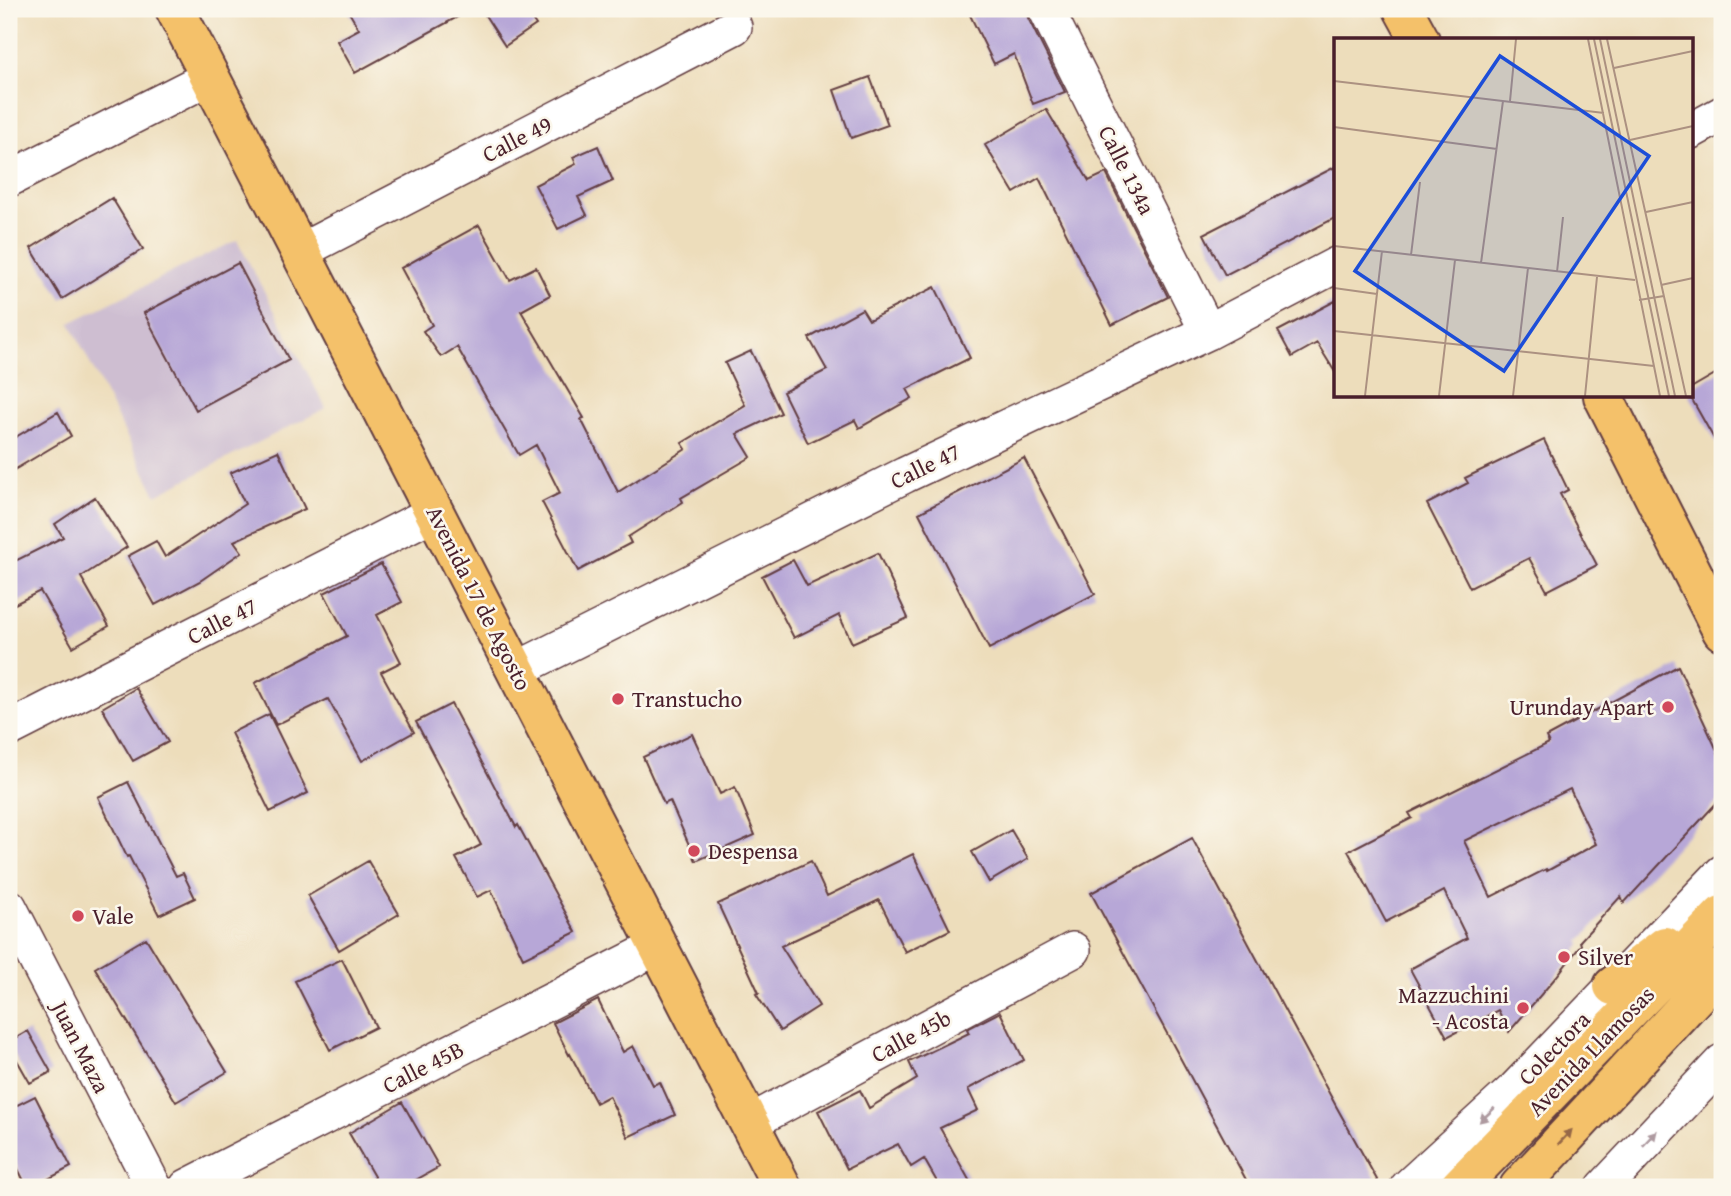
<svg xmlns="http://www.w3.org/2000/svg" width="1731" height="1196" font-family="'Gentium Book Plus',serif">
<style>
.industrial{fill:#cebed1}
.building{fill:#b7a7d7;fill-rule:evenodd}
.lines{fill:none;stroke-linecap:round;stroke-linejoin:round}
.minor-casing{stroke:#623c41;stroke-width:38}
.major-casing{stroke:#623c41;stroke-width:42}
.minor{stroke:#fff;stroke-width:35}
.major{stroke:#f4c16a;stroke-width:38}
.oneway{fill:#ae9aa0}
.oneway2{fill:#966847}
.poi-dot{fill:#d1495b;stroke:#fbf7ec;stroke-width:2.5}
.labels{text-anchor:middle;stroke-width:5;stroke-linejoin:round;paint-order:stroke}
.street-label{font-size:23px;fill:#4a1f2b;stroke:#fbf7ec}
.poi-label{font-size:23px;fill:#4a1f2b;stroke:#fbf7ec;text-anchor:start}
.inset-road{fill:none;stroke:#ac9181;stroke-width:2}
.view{fill:#1d4ed8;fill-opacity:0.15;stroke:#1d4ed8;stroke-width:3.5}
.inset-edge{fill:none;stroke:#4a1f2b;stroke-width:3.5}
</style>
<rect width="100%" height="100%" fill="#fbf7ec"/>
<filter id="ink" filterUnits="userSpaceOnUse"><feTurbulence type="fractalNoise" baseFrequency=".0143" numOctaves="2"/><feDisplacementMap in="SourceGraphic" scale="14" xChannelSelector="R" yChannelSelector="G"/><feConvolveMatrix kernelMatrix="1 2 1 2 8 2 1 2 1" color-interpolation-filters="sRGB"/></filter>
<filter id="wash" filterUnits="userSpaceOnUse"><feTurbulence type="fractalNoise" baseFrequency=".00686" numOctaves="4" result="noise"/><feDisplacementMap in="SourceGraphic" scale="28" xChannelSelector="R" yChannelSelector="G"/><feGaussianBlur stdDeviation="1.57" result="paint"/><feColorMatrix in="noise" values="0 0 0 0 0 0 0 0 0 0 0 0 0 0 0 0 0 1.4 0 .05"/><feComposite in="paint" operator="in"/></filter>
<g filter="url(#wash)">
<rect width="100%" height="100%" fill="#edddbb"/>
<path class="industrial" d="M237,240l89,168 -170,87 -86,-172z"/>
<g id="blocks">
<path class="building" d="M347,9h125l-117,64 -18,-32 22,-12z
M481,9h44l11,16 -31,21z
M967,9h59l2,9 37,74 -32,12 -19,-50 -20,10z
M870,77l18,48 -37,13 -17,-48z
M1046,109l43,72 17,-8 62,124 -56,28 -73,-147 -25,15 -29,-48z
M598,146l15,35 -35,16 9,18 -29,14 -23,-44 41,-21 -3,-7z
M1335,167v51l-110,57 -21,-41z
M112,198l31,51 -81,50 -31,-51z
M479,225l31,55 26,-13 14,28 -29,16 63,107 -3,1 37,73 68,-43 -4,-6 63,-38 -20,-42 26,-12 30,62 -44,21 14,23 -70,41 2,4 -55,35 3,6 -53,28 -36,-69 18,-9 -24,-48 -17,10 -62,-108 -16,10 -18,-26 9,-6 -31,-57z
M238,263l51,97 -93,50 -52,-97z
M935,287l35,71 -63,31 5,9 -53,30 -4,-8 -47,23 -25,-51 44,-22 -18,-32 53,-29 7,11z
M1335,301v71l-18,-29 -25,14 -14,-26z
M1722,370v83l-32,-57 1,-8z
M58,412l13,24 -62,37v-32z
M1544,440l24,50 -8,4 37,71 -50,26 -18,-33 -59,30 -43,-84 41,-21 -3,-5z
M278,451l27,58 -71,32 8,11 -42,29 -45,24 -27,-49 28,-15 9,16 80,-53 -15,-31z
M1024,458l71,136 -106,55 -70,-136z
M95,497l32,50 -46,30 28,49 -36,21 -33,-56 -31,16v-43l54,-27 -8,-13z
M878,553l30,65 -56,25 -13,-28 -45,23 -32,-62 31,-16 14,26z
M381,564l21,38 -25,13 24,47 -20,10 33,60 -52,29 -34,-62 -52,26 -21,-42 92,-47 -23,-43z
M1678,666l44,95v36l-98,106 -3,-7 -41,45 1,4 -25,32 -47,55 -11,-22 -51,27 -37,-68 57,-31 -23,-47 -58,31 -38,-71 64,-33 -3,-5 140,-70 -3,-6zM1570,789l26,55 -49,27 -1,-2 -55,28 -27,-56z
M136,688l32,54 -35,19 -31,-53z
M451,704l65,123 2,-2 58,107 -53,26 -32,-68 -14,7 -21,-39 25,-13 -65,-123z
M269,714l39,79 -38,19 -39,-79z
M692,734l28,60 15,-7 20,48 -59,26 -26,-60 -6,3 -21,-47z
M128,782l48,94 7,-3 12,25 -36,17 -30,-59 -2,1 -29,-60z
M1011,830l17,29 -39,23 -17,-30z
M1192,838l144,268 45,81h-131l-159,-294z
M913,854l37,76 -45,22 -26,-52 -98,46 38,60 -39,25 -24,-37 3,-1 -41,-89 93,-43 16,35z
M368,861l31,53 -60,36 -31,-54z
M146,938l81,134 -51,30 -81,-134z
M342,959l34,68 -46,23 -35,-69z
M598,1000l25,52 10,-6 20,39 7,-3 15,33 -47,22 -19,-41 -13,7 -26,-49 -1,1 -16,-32z
M1000,1012l24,48 -56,29 10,21 -38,18 33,59h-33l-16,-28 -13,8 -13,-23 -51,25 -29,-58 42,-21 9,18 48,-29 -8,-17 60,-29 -2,-4z
M28,1031l23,41 -21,11 -21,-37v-4z
M35,1096l36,71 -38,20h-6l-18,-36v-42z
M402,1102l37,65 -36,20h-23l-31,-54z"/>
</g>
</g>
<g filter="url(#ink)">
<use href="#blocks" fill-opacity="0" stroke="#623c41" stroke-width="2"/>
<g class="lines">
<defs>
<path id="minor" d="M1046,9l162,323
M1691,131l31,-17
M9,179l201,-102
M301,251l433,-224
M516,670l389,-195 303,-143 128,-67
M9,729l426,-217
M9,907l145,280
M749,1123l324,-173
M187,1187l472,-241
M1408,1187l107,-98 207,-216
M1604,1187l118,-125"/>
<path id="major" d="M175,9l607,1178
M1403,9l17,31
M1603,396l119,235
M1613,986l52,-40
M1459,1187l263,-272
M1519,1187l203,-219"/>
</defs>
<use href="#minor" class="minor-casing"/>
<use href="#major" class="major-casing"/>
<use href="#minor" class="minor"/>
<use href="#major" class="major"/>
</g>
<defs><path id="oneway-solid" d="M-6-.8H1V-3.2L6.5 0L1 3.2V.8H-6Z" transform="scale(1.75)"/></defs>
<g class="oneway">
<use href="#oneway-solid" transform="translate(1487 1115) rotate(137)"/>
<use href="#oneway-solid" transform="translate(1650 1138) rotate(-47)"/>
</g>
<use class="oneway2" href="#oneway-solid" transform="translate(1565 1137) rotate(-47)"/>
</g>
<g class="poi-dot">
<circle cx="618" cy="699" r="7"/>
<circle cx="1668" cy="707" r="7"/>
<circle cx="694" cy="851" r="7"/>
<circle cx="78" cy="916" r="7"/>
<circle cx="1564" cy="957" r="7"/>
<circle cx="1523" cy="1008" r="7"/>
</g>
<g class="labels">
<g class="street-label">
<text transform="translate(517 139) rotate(-27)" y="8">Calle 49</text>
<text transform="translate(1127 170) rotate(63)" y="8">Calle 134a</text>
<text transform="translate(925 466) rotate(-26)" y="8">Calle 47</text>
<text transform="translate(479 598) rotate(63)" y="8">Avenida 17 de Agosto</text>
<text transform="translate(222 621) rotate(-27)" y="8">Calle 47</text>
<text transform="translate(911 1036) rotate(-28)" y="8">Calle 45b</text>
<text transform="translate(81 1047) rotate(63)" y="8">Juan Maza</text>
<text transform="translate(1554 1048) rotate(-46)" y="8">Colectora</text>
<text transform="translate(1591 1051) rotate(-46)" y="8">Avenida Llamosas</text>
<text transform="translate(423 1067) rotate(-27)" y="8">Calle 45B</text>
</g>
<g class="poi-label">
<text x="632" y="707">Transtucho</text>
<text x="1654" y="715" text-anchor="end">Urunday Apart</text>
<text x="708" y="859">Despensa</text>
<text x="92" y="924">Vale</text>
<text x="1578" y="965">Silver</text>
<text x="1509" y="1003" text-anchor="end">Mazzuchini<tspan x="1509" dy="26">- Acosta</tspan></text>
</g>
</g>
<g transform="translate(1334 38)">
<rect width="359" height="359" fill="#edddbb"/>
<path class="inset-road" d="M254,1l72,357M260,1l75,357M266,1l75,357M273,1l79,357M280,30l79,-17M0,43l270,32M176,63l6,-62M0,89l163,22M296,102l63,-14M312,174l47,-10M0,208l301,34M77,217l9,-73M147,225l22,-162M223,234l6,-55M327,247l32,-7M0,250l43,6M305,262l25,-4M0,293l320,35M31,358l17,-145M105,358l16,-136M179,358l15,-128M251,358l12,-119"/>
<path class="view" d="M166,18l149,100 -145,215 -149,-100z"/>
<rect width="359" height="359" class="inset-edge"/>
</g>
<rect width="1731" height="1196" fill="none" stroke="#fbf7ec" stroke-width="35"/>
</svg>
